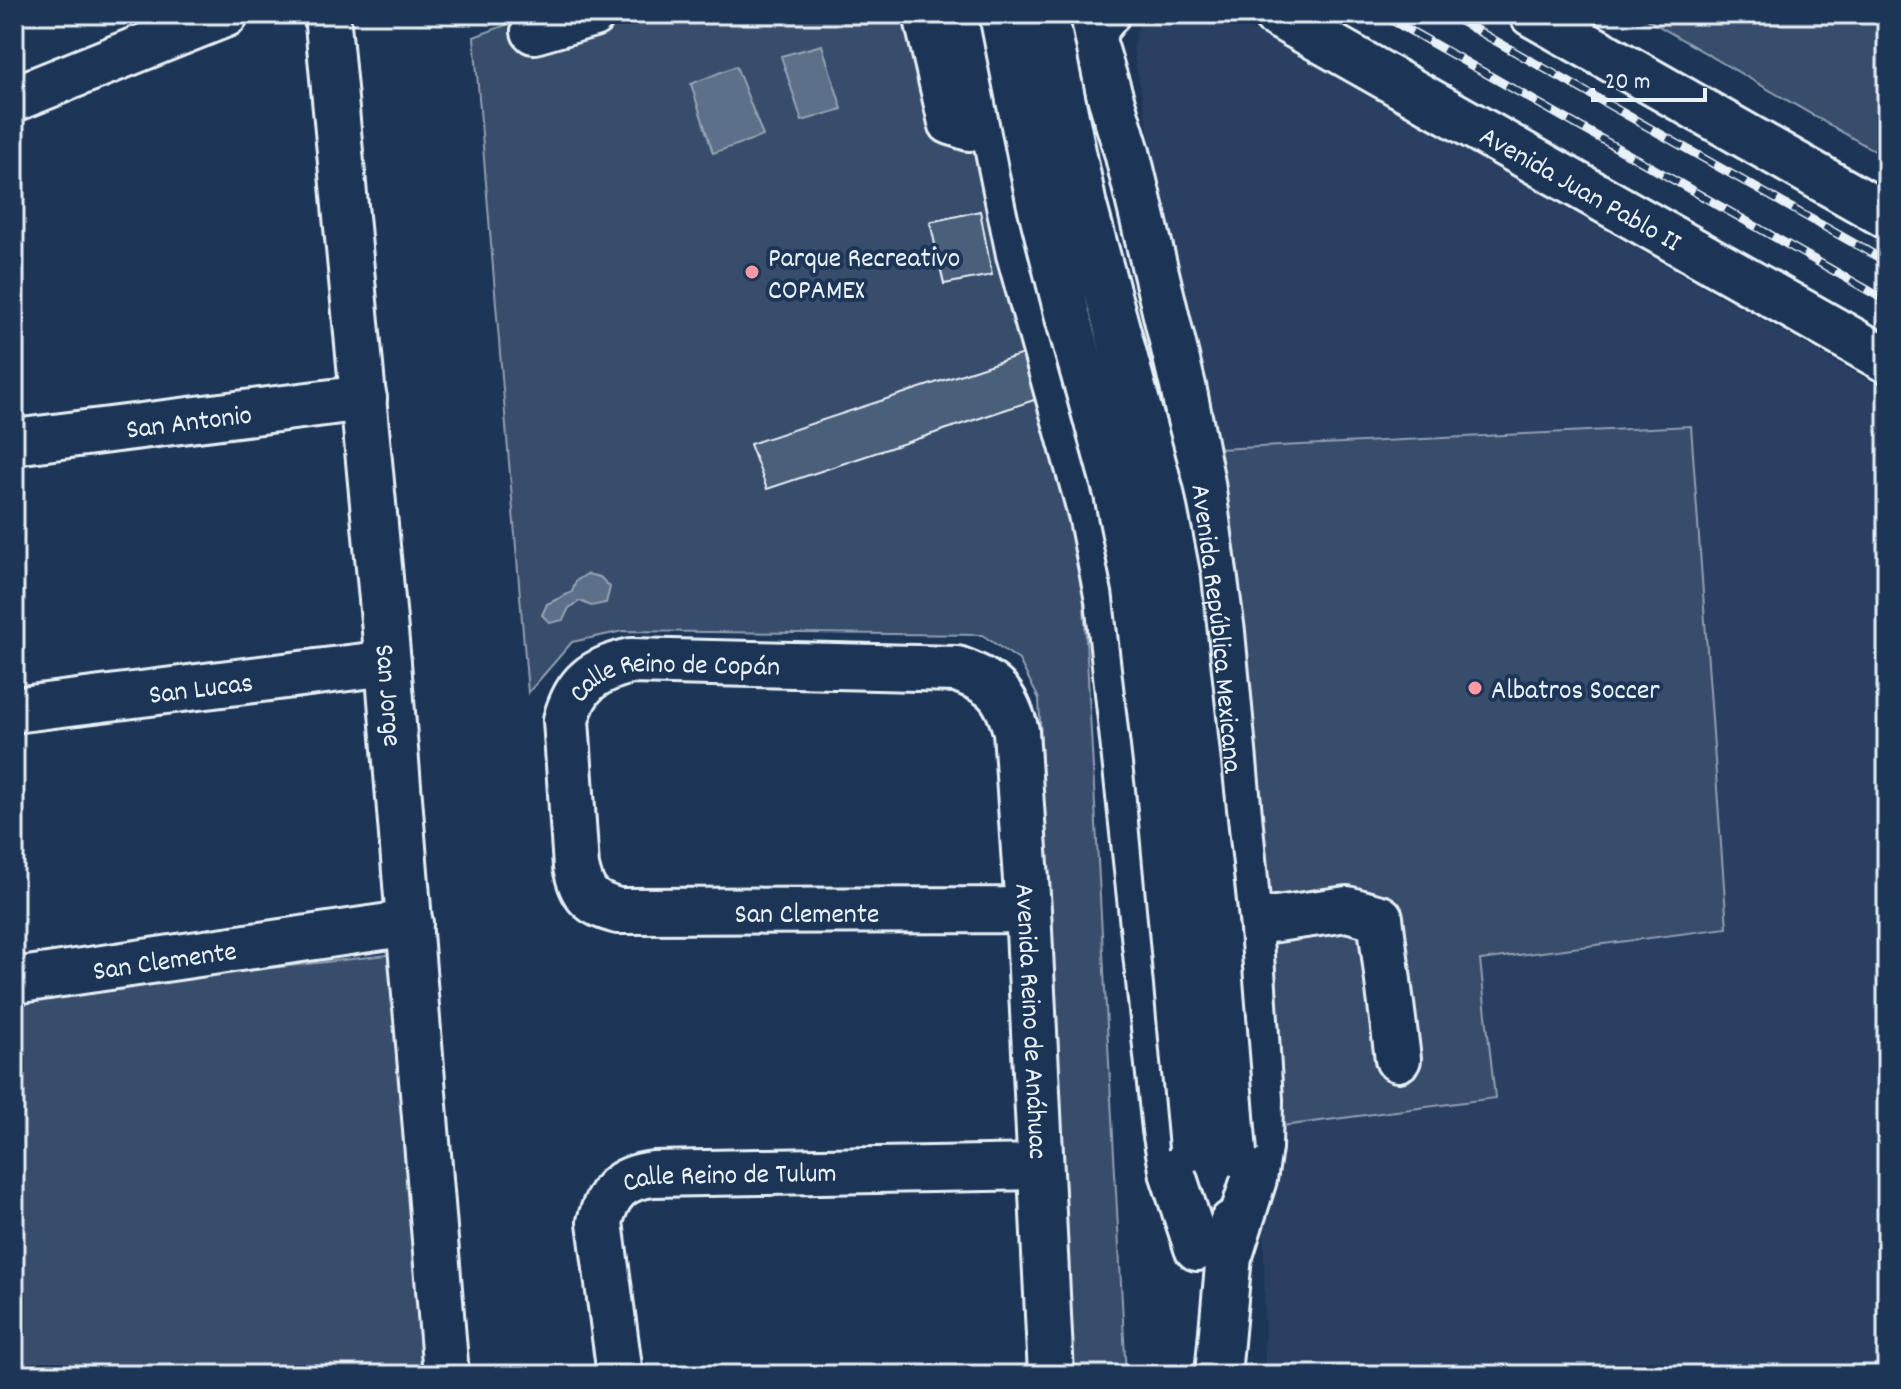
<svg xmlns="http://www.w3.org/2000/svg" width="1901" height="1389" font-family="Dekko,sans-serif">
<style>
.built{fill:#2a4162}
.green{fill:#374d6c;stroke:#909fb2;stroke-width:2}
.water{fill:#5d7089;stroke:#95a4b5;stroke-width:2}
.building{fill:#495e7a;stroke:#e8f1f8;stroke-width:2}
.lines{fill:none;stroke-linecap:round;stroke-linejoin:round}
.minor-casing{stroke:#e8f1f8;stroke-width:50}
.major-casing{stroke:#e8f1f8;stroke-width:50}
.minor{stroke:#1d3557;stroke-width:44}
.major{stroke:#1d3557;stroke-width:44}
.rail-casing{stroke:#e8f1f8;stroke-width:9}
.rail{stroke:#1d3557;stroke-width:6;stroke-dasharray:18;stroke-linecap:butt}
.minor-bridge-casing{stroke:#e8f1f8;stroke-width:50;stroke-linecap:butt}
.minor-bridge{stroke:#1d3557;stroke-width:44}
.poi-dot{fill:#ff9aa2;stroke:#1d3557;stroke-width:3}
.labels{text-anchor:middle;stroke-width:8;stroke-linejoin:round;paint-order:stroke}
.street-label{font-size:28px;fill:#e8f1f8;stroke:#1d3557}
.poi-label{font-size:28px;fill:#e8f1f8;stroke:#1d3557;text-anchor:start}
</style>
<rect width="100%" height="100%" fill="#1d3557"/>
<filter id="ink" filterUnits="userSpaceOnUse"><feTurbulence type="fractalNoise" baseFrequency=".0125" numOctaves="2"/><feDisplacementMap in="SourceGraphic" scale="16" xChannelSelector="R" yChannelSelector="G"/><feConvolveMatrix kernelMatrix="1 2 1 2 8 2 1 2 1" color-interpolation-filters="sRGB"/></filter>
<g filter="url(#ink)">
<path class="built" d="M1141,14h84l662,377v984h-622l-2,-295 -69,-711 -61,-319z"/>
<path class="green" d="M535,14h414l122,516h9l46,845h-55l-32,-676 -20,-39 -37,-25 -359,-4 -51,11 -44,51 -54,-656z
M1638,14h249v144z
M1691,426l36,502 -247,32 15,138 -213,28 -64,-677z
M396,954l39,421h-421v-378z"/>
<path class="water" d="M822,45l20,64 -40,12 -21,-65z
M736,66l27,70 -50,17 -22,-69z
M587,574l13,3 10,10 -4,16 -15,3 -11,-5 -11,7 -6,12 -13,3 -8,-8 5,-11 25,-12 4,-11z"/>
<path class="building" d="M980,211l12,64 -48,9 -14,-62z
M1029,352l11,46 -273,91 -17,-45z"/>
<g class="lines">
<defs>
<g id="minor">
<path id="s1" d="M327,14l61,649 58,712"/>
<path d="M926,14l25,108 18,6 23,-5"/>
<path d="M970,14l49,240 72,260 17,86 57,530 8,45 24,73"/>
<path id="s2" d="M1085,14l42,138 56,234 19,97 20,149 27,291 11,177 -1,48 -5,31 -23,73"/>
<path d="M534,31l59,-17"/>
<path d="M14,99l212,-85"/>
<path id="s3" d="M14,442l350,-44"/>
<path id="s4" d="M14,710l374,-47"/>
<path id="s5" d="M1028,910l-410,1c-28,-8 -35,-14 -42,-44l-10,-147c10,-38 28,-50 65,-59l326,8c37,14 48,23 59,62l12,179 23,465"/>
<path d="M1249,923l98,-14 33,9 18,141"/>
<path id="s6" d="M14,981l396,-58"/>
<path id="s7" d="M620,1375l-20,-153c8,-31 21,-44 53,-48l387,-7"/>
<path d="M1218,1375l14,-152"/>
</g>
<g id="major">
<path id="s8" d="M1275,14l612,346"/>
<path d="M1532,14l355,202"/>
<path d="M1091,34l16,-20"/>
</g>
</defs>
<use href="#minor" class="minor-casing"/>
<use href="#major" class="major-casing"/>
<use href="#minor" class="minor"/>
<use href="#major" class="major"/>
<defs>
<path id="rail" d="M1381,14l506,287
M1448,14l439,248"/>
</defs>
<use href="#rail" class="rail-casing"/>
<use href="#rail" class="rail"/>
<defs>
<path id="minor-bridge" d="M1002,14l37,187 29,116 49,177 19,95 23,199 33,360
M1045,14l39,192 77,286 17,87 38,352 18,222"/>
</defs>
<use href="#minor-bridge" class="minor-bridge-casing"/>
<use href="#minor-bridge" class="minor-bridge"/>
</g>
</g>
<g class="poi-dot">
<circle cx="752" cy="272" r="8"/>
<circle cx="1475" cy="688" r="8"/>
</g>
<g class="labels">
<g class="street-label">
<text dy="10" stroke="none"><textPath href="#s8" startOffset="352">Avenida Juan Pablo II</textPath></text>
<text dy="10" stroke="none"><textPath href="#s3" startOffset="176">San Antonio</textPath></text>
<text dy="10" stroke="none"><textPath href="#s2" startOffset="630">Avenida República Mexicana</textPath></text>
<text dy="10" stroke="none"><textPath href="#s4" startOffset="188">San Lucas</textPath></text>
<text dy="10" stroke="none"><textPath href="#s5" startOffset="756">Calle Reino de Copán</textPath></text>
<text dy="10" stroke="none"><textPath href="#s1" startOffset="684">San Jorge</textPath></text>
<text x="807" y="922">San Clemente</text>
<text dy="10" stroke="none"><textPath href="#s6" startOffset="152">San Clemente</textPath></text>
<text dy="10" stroke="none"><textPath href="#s5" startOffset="1424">Avenida Reino de Anáhuac</textPath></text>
<text dy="10" stroke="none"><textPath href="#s7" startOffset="308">Calle Reino de Tulum</textPath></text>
</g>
<g class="poi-label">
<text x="768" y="266">Parque Recreativo<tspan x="768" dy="32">COPAMEX</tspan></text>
<text x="1491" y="698">Albatros Soccer</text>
</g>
</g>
<rect width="1901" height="1389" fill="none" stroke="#1d3557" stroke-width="48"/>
<rect x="24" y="24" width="1853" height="1341" fill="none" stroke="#e8f1f8" stroke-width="3" filter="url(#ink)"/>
<path d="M1593 88v12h112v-12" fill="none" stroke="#e8f1f8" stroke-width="4"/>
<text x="1605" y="88" font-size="24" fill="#e8f1f8" stroke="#1d3557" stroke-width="6" paint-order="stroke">20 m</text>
</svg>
